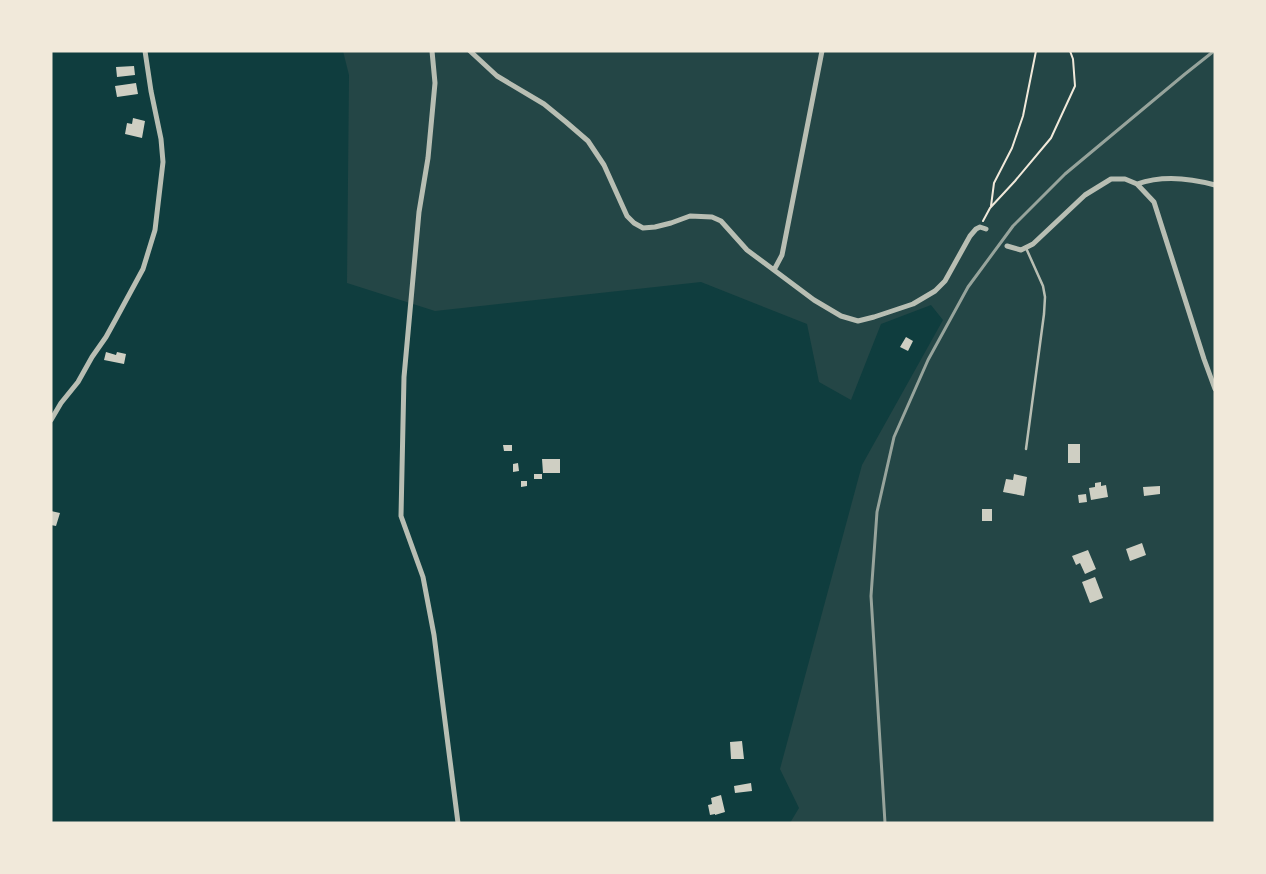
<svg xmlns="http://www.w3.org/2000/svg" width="1266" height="874" font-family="Inter,sans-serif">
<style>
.green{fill:#244646}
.building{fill:#cfcfc3}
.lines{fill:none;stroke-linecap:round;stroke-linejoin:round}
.path{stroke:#f1e9da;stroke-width:2}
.service{stroke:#b8beb3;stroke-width:2.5}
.minor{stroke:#b8beb3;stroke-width:5}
.rail{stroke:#97a49c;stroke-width:3}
</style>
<rect width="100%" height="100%" fill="#0f3d3e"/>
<path class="green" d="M343,51h872v772h-425l9,-15 -19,-39 82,-304 81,-145 -12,-15 -50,19 -30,76 -32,-18 -12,-58 -106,-42 -266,29 -88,-28 2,-208z"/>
<path class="building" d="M134,66l1,9 -18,2 -1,-10z
M136,83l2,11 -21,3 -2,-11z
M133,118l12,3 -3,17 -17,-4 2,-11 5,1z
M906,337l7,4 -5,10 -8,-4z
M106,352l10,3 1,-3 9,2 -2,10 -20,-4z
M1068,444h12v19h-12z
M503,445h9v6h-8z
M542,459h18v14h-17z
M518,463l1,8 -6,1v-8z
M534,474h8v5h-8z
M1014,474l13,3 -3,19 -21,-4 3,-13 7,1z
M521,481h6v5l-6,1z
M1101,482v4l5,-1 2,12 -17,3 -2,-12 6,-1v-4z
M1160,486v8l-16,2 -1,-9z
M1086,494l1,8 -8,1 -1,-8z
M982,509h10v12h-10z
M51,511l9,2 -4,13 -5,-1z
M1142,543l4,12 -16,6 -4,-12z
M1088,550l8,19 -11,5 -5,-11 -4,2 -4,-9z
M1095,577l8,21 -13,5 -8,-21z
M742,741l2,18h-13l-1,-17z
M751,783l1,8 -17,2 -1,-7z
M721,795l4,17 -10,3v-1l-5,1 -2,-10 4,-1 -1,-6z"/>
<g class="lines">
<path class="path" d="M991,206l3,-23 18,-35 11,-32 13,-65
M983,221l7,-13 25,-27 36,-43 24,-52 -2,-27 -3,-8"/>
<path class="service" d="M1026,449l18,-135 1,-17 -2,-11 -17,-38"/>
<path class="minor" d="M432,51l3,32 -7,75 -9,54 -15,165 -3,139 22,61 11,58 24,188
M470,51l27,25 47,28 22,18 22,19 16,24 23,51 7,7 9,5 12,-1 16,-4 19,-7 22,1 9,4 26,29 67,50 27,16 17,5 16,-4 39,-13 22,-13 10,-10 25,-45 6,-7 4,-2 6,2
M1137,184c25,-9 53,-6 78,1
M1007,246l14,4 12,-6 52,-49 26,-16h14l12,5 17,18 50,157 11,30
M774,270l8,-15 2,-10 38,-194
M51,420l10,-17 17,-21 14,-25 14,-20 11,-20 26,-48 12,-39 8,-68 -2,-23 -10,-48 -6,-40"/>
<path class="rail" d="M885,823l-14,-227 6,-84 17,-75 34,-77 40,-73 45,-61 52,-52 120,-100 29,-23"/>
</g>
<rect width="1266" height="874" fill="none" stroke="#f1e9da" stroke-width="105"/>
</svg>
